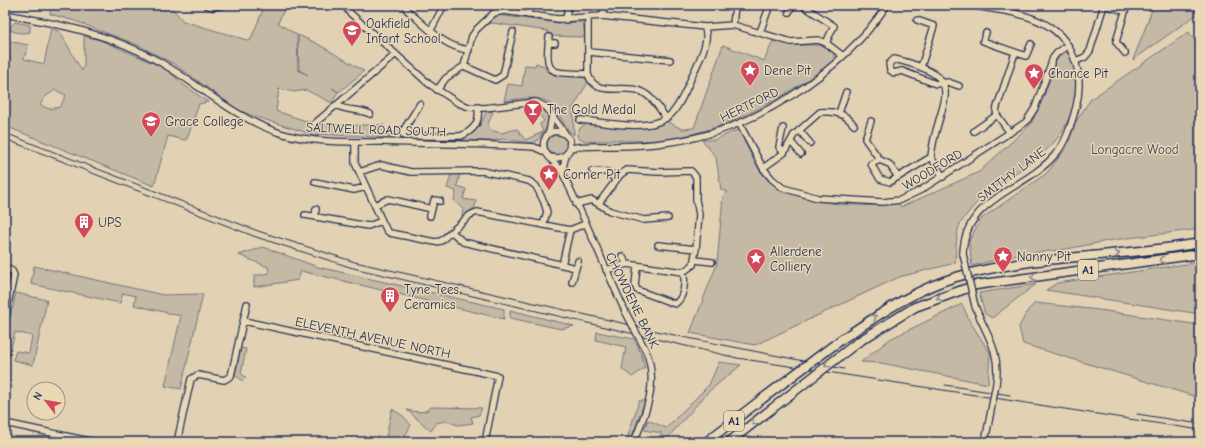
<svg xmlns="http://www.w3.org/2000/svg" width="1205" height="447" font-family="'Comic Neue',sans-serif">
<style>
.green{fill:#c4b9a5;stroke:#707482;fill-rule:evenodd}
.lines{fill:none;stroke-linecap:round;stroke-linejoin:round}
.minor-casing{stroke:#1b2f5e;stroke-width:8}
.highway-casing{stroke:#1b2f5e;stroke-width:11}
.minor{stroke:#ead8b5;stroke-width:5.5}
.highway{stroke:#ead8b5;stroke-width:8}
.rail{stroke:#1b2f5e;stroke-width:1}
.minor-bridge-casing{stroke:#1b2f5e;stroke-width:8;stroke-linecap:butt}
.highway-bridge-casing{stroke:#1b2f5e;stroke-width:11;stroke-linecap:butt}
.minor-bridge{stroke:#ead8b5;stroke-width:5.5}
.highway-bridge{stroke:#ead8b5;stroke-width:8}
.oneway{stroke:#82848a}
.labels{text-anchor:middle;stroke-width:3;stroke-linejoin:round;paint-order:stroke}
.shield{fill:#ead8b5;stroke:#596278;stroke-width:1}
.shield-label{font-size:12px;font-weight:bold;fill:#1b2f5e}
.poi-label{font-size:13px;fill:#1b2f5e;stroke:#ead8b5;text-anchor:start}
.street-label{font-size:13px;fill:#1b2f5e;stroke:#ead8b5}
.park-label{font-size:13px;fill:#344469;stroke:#ead8b5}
</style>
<rect width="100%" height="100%" fill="#e2d1b2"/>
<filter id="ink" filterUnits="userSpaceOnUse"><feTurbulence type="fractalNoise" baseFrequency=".025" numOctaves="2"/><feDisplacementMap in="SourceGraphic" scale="8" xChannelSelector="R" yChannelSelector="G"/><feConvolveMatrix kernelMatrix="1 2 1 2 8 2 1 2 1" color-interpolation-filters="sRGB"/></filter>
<g filter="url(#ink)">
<path class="green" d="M51,5h118l14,16 67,20 15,-36h21l-8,18 19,12 1,35 10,5 -9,-5 -1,-35 18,8 48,28 -25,21 -7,-4 6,4 -6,11 -26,-13 -12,2 -15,-3 -3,22 42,14h66v9l13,-1 -1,5 -85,-4 -58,-18 -16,-7 -63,-45 -36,-19 -63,-24 -25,-7z
M1154,5h46v7l-67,48z
M497,15l61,8 25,-1 2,15 -37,-1v-5l-56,-8 -8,3 7,-8z
M15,22l15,3v7c-8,2 -14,1 -22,-3z
M51,28l9,4 22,39 2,-5v-30l16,4 67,29 14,14 27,19 -9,2 -12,35 -2,1 -17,-4 -14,50 -149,-60v-64l5,-1 -2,-20 20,4 -4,14 20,5zM55,90l11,5 -6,12 -11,2 -9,-4 5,-8z
M1189,32l11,18v179l-88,11 -45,9 -53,6 -42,11 -3,-25 12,-22 66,-46 19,-25 12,-30 13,-19z
M773,41c7,1 13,4 20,4 15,1 27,-3 41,5v11c-62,46 -137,87 -218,79 -12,-1 -27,5 -38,-2l-1,-3 3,-7 9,-6 50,6 15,-1 12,-6 16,8 12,-1 29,-83 41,16z
M1065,52l5,2c2,6 4,12 5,18 6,27 -9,62 -30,79 -30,26 -63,38 -85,73 -4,7 -4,29 -5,39l-56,14 -144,68 -65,-12 27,-69 6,-68 5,-4 -7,-2 -5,-33 -14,-17h12l23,-10 4,3c7,15 15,37 28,48 26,23 96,28 130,22l2,4 78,-35 52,-48 13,-28 12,-35 5,-7z
M536,63l8,3 3,6 38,6 3,4 -15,26 1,27c-10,-8 -13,-18 -20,-28 -12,-14 -34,-8 -50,-6l4,-17 14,2 3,-21 10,1z
M536,109c10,1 12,5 13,15l-12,17 -6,2 -27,-4 -16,2 -28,-1 19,-13 8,-16 6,1 -5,12 2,6 11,3 16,-4 8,11 18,-8 -3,-8 4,-3z
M547 145a10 10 0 1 1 20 0a10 10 0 1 1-20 0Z
M460,174l-3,12 9,3 -3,10 13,2 -1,6 -13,10 1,-8 -9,-8 2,-10 -9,-3 4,-13z
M263,247l55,20 186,42v10l-203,-48 -3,9 -44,7v-11l15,-3 -1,-6 -29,-12z
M1200,262v52l-154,-24 11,-7z
M34,266l129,29 40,-1 -22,95 -16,-3 16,-70 -47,-11 2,-9 -13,-3 -3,10 -89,-19z
M1036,284l-44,34 -7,-4 -6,-21z
M16,293l31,7 -14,65 -20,-5 3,-9 13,2 3,-17 -17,-4 -6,24 -4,4v-20z
M1035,303l64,7 101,15v73l-177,-54 -4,-17 9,-17z
M962,304l7,16 21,33 -2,31 -107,-21 -20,-1 29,-23z
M510,310l64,16 -13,3 -51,-11z
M597,332l37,7 7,14 4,15 -13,9 -10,-8 4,-22 -30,-7z
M241,348l5,1 -5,24 5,5 -3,3 -8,-6z
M719,362l22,3 -33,27 -44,50h-11l9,-9 -18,-3 4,-10 18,8 43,-43z
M639,401h6l-15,41h-4z
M431,407l51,1 -3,7 -8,2 2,6 -15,2 -12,-4 -10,2 -5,8 -24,-21c9,2 18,4 24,-3z
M392,409l11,7 8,9c-8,15 -8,17 -26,17z"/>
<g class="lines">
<defs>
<path id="minor" d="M206,5l6,2 13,-2
M344,5l6,8 79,71 29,19 11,4 15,1 52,-6 10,5 21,29
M405,5l2,5c19,16 36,37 62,40
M802,5l32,21 -8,17
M1104,5l20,6
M789,12l4,-7
M5,14c53,10 106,20 153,47 41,23 76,57 122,72 33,10 69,9 102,9 51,2 102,2 152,5l11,5
M528,15l2,-10
M602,16l4,-11
M588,17v57c7,24 35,10 52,17 12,5 19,17 26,27
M566,20l2,-15
M917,20l17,6 -13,41
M733,25l2,-20
M431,30l13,-25
M760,32l10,-27
M986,33l-3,8 43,15 5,-12
M549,37c-5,41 3,35 39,37
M549,43h6
M589,52l81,8
M1125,53l-9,-11 11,-37
M5,60h1
M1076,61l9,-4 5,-6 14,-46
M464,66l31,14 8,-5 10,-43
M437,90l9,-12 18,-12 8,-30 5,-7 17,-16 10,-2 54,8 44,-3 103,11 28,-2 58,17 27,-2 8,3 17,13
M420,104l-17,27 1,5h57c13,-6 19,-13 17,-29
M336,105c11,7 23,3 34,9
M839,113l7,-21
M580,120c27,2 75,15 94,-9 8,-10 13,-23 18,-35 5,-11 13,-25 14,-37 1,-4 -1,-9 -1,-12
M871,121l-6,18 15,21 9,4 9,13
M739,123l24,45 9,11 11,9 35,10 65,4 17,-2 21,-10 105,-68 9,-14 18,-50 4,-5 11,-8
M313,125l83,-71
M783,128l-4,19 5,6
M799,130l11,13
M974,131l23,-16
M549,133l3,-17
M1010,133l-13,-18 -1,-5 19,-57
M355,142v21l27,58 5,10 3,2 45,9 6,-1 29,-26 7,-3 93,18 15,-6
M791,142l10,12
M570,148c15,-3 30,-2 45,-2 19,0 36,-1 55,-4 81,-10 172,-69 217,-137
M550,157c8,2 13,1 19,-6l1,-11c-6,-10 -22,-13 -26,1 -4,13 14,22 19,33 22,45 41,91 62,137
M880,160l-9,4 9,15 10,3 41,-25
M763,168l21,-15 10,-18 26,-23c15,-1 25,1 34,13
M592,171l15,1 9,8
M359,172l22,-7 30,7 71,-1 47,10 7,5 8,16 3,10 -4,13
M562,172l4,-17
M943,177l-12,-20c5,-56 45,-79 -37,-98l-5,5 1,6 4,3 8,-2 34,13 12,-2 11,4
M315,182l39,8 12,-3
M599,203l21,-28 7,-5 31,2 33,-1 5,6v23l3,14 -3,35 -38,-4
M576,204l16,-4 18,11 34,9 24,-2
M375,205l13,-6 44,10
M305,215l63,11 14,-5
M430,216l4,-16 6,1
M315,217l1,-8
M452,232l11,10 113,26
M963,254c1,-56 60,-63 91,-98 12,-13 17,-31 22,-49 9,-34 -3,-71 -37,-86 -23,-10 -47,-12 -71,-16
M622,256l5,8
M695,260l17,2
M562,265l8,-35
M5,267l7,4 2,4 -9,44
M637,267l-2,18 2,5 38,14c9,-6 11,-22 8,-32
M606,270l21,-6 56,8 10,-7 3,-16
M572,282l6,-21
M975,306c11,29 26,44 21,78
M244,321l254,55 -13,66
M5,423l89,19
M177,442l14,-63 7,-4 26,5 7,-4 16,-72
M634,442c12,-30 25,-59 12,-91"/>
<path id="highway" d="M842,339c35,-23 73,-50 114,-62 79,-23 164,-19 244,-34
M858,342l57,-35 61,-22 224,-31
M706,442l56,-43
M729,442l49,-38"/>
</defs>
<use href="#minor" class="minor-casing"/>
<use href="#highway" class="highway-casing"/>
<use href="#minor" class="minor"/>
<use href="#highway" class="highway"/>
<path class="rail" d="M5,133l253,98 97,31 328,75 161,32
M5,139l251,98 97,31 384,90 463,72
M945,385l65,10
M1137,414l63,10"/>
<defs>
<path id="minor-bridge" d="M963,254l12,52
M625,311l21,40
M985,442l11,-58"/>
<path id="highway-bridge" d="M762,399l80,-60
M778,404l80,-62"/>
</defs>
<use href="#minor-bridge" class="minor-bridge-casing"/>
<use href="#highway-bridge" class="highway-bridge-casing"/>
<use href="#minor-bridge" class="minor-bridge"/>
<use href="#highway-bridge" class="highway-bridge"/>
</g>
<defs><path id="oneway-chevron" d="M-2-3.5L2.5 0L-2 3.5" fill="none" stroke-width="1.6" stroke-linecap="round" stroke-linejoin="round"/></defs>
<g class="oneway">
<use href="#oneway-chevron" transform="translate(1117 254) rotate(-6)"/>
<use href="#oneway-chevron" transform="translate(1162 260) rotate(172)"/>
<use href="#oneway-chevron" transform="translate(1033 277) rotate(172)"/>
<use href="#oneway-chevron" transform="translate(939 298) rotate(161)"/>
<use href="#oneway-chevron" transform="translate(874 317) rotate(-33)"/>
<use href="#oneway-chevron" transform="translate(827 365) rotate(142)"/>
<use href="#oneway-chevron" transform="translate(754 423) rotate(142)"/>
</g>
</g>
<defs>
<symbol id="school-pin" viewBox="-11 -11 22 30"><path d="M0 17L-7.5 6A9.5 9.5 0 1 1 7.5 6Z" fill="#d1495b" stroke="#ead8b5"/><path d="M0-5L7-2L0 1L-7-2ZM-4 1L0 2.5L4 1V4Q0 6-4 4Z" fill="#fff"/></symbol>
<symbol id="sight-pin" viewBox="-11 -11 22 30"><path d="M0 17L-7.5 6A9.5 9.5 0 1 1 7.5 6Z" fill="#d1495b" stroke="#ead8b5"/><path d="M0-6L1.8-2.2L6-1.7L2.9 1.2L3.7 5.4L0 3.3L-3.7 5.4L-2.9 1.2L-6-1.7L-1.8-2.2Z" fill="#fff"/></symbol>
<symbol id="bar-pin" viewBox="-11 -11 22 30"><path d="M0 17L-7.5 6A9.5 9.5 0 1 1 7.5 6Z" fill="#d1495b" stroke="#ead8b5"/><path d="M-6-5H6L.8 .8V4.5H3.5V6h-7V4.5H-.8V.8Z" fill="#fff"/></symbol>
<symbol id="building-pin" viewBox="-11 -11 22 30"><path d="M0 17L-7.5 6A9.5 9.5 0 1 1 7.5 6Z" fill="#d1495b" stroke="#ead8b5"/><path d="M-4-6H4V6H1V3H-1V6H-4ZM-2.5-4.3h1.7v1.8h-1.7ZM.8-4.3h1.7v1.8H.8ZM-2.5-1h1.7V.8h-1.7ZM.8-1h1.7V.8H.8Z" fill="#fff"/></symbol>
</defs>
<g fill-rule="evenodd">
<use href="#school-pin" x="341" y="19" width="22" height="30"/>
<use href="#sight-pin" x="739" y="59" width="22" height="30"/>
<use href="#sight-pin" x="1023" y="62" width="22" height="30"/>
<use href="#bar-pin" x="522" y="98" width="22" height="30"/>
<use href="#school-pin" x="140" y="110" width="22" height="30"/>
<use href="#sight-pin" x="538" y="163" width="22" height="30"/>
<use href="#building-pin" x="73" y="211" width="22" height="30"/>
<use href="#sight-pin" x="992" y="245" width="22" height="30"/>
<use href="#sight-pin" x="745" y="247" width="22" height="30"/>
<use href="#building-pin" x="379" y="285" width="22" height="30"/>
</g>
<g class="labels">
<g class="shield">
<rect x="1078" y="260" width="20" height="20" rx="3"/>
<rect x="724" y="411" width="20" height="20" rx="3"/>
</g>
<g class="shield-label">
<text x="1088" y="274">A1</text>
<text x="734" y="425">A1</text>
</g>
<g class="poi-label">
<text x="366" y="28">Oakfield<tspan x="366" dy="15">Infant School</tspan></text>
<text x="764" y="75">Dene Pit</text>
<text x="1048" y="78">Chance Pit</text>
<text x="547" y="114">The Gold Medal</text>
<text x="165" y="126">Grace College</text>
<text x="563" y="179">Corner Pit</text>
<text x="98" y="227">UPS</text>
<text x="770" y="256">Allerdene<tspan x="770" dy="15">Colliery</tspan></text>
<text x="1017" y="261">Nanny Pit</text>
<text x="404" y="294">Tyne Tees<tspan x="404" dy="15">Ceramics</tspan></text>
</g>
<g class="street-label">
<text transform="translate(749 104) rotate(-26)" y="5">HERTFORD</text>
<text transform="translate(376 129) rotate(2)" y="5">SALTWELL ROAD SOUTH</text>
<text transform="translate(932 169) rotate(-31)" y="5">WOODFORD</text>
<text transform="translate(1011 174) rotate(-37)" y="5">SMITHY LANE</text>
<text transform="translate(633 300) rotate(64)" y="5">CHOWDENE BANK</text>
<text transform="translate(373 337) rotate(12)" y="5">ELEVENTH AVENUE NORTH</text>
</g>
<g class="park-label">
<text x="1135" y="154">Longacre Wood</text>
</g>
</g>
<rect width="1205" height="447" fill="none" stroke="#ead8b5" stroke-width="20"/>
<rect x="10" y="10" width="1185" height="427" fill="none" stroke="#1b2f5e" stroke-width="1.5" filter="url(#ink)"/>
<g transform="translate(46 401) rotate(301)"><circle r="19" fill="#ead8b5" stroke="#979492"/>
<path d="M0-3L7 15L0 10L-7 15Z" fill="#d1495b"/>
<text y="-6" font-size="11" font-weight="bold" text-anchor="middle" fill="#1b2f5e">N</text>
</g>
</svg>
